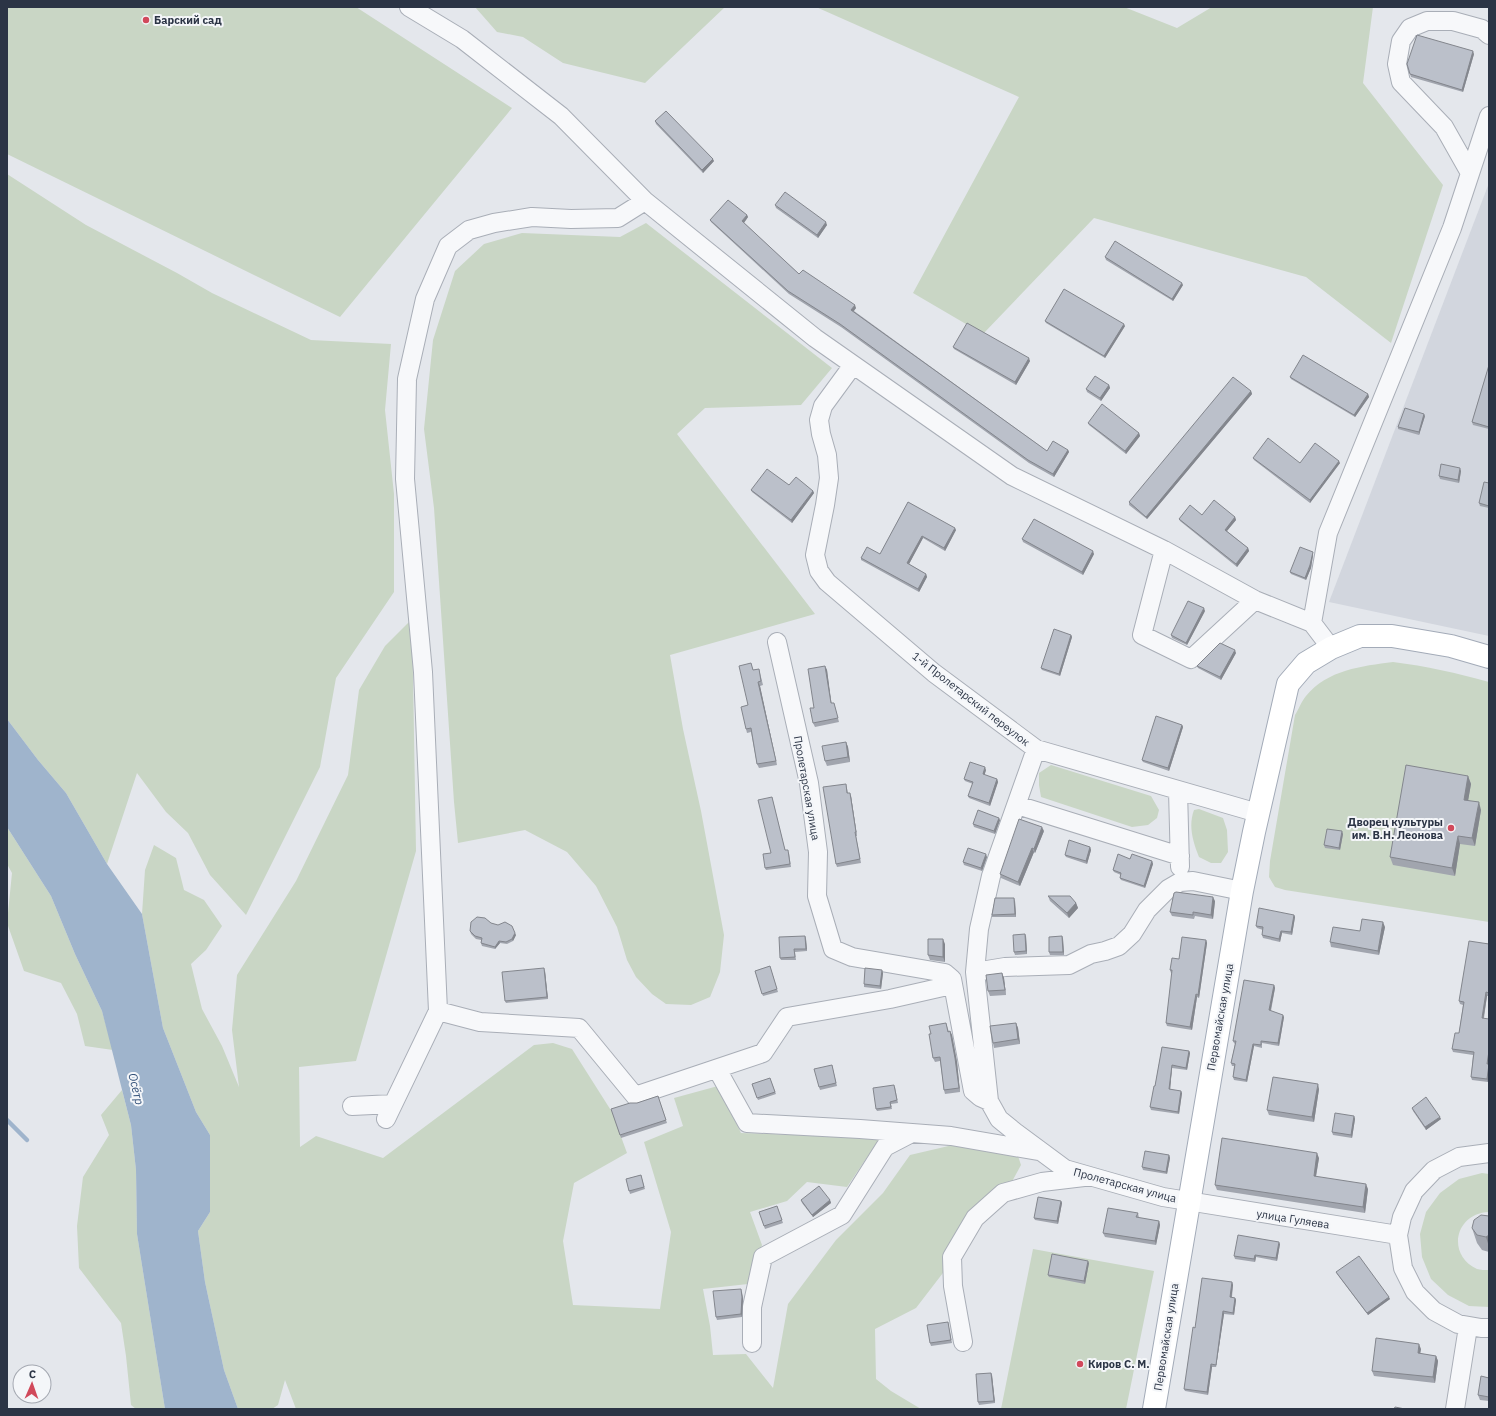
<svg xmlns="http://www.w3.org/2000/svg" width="1496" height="1416" font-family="'IBM Plex Sans',sans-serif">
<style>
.built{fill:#d2d6de}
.green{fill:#c9d6c5}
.water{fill:#9fb4cc}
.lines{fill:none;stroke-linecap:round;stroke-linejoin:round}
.stream{stroke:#9fb4cc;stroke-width:4.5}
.minor-casing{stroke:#a9aeb7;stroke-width:20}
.major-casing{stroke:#a3abb8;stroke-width:24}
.minor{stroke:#f7f8fa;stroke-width:18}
.major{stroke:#fff;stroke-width:22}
.wall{fill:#a1a5ae}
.shaded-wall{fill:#83868d}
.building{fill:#bbc0ca;stroke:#83868d}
.poi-dot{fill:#d1495b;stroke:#f4f6f9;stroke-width:1.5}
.labels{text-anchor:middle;stroke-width:4;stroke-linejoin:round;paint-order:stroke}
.poi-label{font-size:11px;font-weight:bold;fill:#2b3445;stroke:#f4f6f9;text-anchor:start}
.street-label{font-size:11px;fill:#2b3445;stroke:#f4f6f9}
.water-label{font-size:12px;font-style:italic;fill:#34527a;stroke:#f4f6f9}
</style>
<rect width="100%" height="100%" fill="#e4e7ec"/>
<path class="built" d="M1489,183v453l-160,-34z"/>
<path class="green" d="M7,7h349l156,101 -172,209 -333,-163z
M475,7h250l-80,76 -82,-20 -40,-26 -26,-5z
M816,7h308l53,21 35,-21h161l-10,76 80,102 -52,158 -85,-66 -212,-59 -111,116 -70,-41 106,-196z
M7,174l79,51 91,48 35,20 99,47 80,4 -6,66 9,84v98l-58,86 -16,89 -74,148 -36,-40 -22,-42 -22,-21 -29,-39 -30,91 -41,-71 -28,-33 -31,-41z
M646,223l186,145 -31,37 -96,3 -28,26 138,180 -145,41 13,74 18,82 23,124 -4,37 -10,25 -19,8 -25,-1 -14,-10 -16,-17 -9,-17 -10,-33 -21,-41 -29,-34 -42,-22 -67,13 -4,-41 -20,-294 -10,-79 9,-89 22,-69 29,-27 38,-11 98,4z
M412,619l4,232 -60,210 -57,6 1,80 16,-11 67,22 151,-113 19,-2 19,6 40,63 15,41 -53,30 -11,58 10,64 87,4 11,-77 -27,-90 39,-16 -9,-28 44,-12 23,47 139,5 -33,49 -40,-5 -20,19 -37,11 12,33 -14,39 -45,5 7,37 3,29 33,-1 27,34 15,-84 48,-64 47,-47 27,-38 60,-14 47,12 4,12 -12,22 -93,121 -41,21 1,50 15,12 30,18h-625l-11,-29 -7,25 -6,4h-34l-14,-39 -19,-88 -7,-51 12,-19v-77l-14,-23 -33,-84 -21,-114 3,-44 9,-25 22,13 8,32 20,10 18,26 -16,24 -15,14 11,45 20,37 17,41 -7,-57 5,-55 59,-94 52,-106 11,-85 26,-44z
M1393,662c33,4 64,11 96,20v240l-204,-32 -10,-3 -6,-10 1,-16 25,-146c4,-6 6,-13 11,-19 21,-26 56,-30 87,-34z
M1051,765l100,31 8,14 -2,8 -9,7 -16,2 -91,-30 -2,-12v-12z
M1199,809l24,9 4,12 1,22 -7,11h-10l-12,-6c-6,-15 -11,-31 -5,-47z
M7,827l44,69 24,58 27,57 11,39 -28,-4 -8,-32 -16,-31 -37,-12 -17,-48 5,-50 -5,-9z
M122,1090l9,35 5,45 1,64 28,175h-29l-5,-4 -5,-49 -5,-33 -42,-55 -2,-42 6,-49 26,-42 -8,-20z
M1482,1173l7,1v38c-34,1 -43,43 -12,57 3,1 8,1 12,1v37l-20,-1 -21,-11 -17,-16 -9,-22 -2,-23 6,-22 14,-19 19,-14z
M1033,1249l121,22 -28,138h-125z"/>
<path class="water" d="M7,719l31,41 28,33 41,71 35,50 21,114 33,84 14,23v77l-12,19 7,51 19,88 14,39h-73l-28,-175 -1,-64 -5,-45 -29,-114 -27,-57 -24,-58 -44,-69z"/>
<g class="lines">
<path class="stream" d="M7,1120l20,20"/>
<defs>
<path id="minor" d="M409,7l53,32 99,77 84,85 170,137 197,138 152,74 91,50 57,23 19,25
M1470,173l-26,-46 -43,-45 -4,-18 4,-23 9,-13 17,-7h26l29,8 7,6
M853,365l-30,41 -4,14 2,14 6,21 2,23 -4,27 -10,50 4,16 8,11 107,91 102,76 222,64
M1164,550l-22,85 49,24 64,-59
M1312,623l16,-90 124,-305 37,-112
M777,642l32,141 9,69 -1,44 16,53 19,8 93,16 7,6 21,112 7,6 9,4 10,18 16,13 50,37 98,28 235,38
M1178,790l2,77
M1017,805l163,51
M975,972l30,-5 64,-2 22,-11 14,-3 14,-5 13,-12 15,-24 21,-21 12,-7 13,-1 49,10
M438,1011l42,11 99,6 56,68 128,-43 24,-36 103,-18 53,-12h10
M717,1069l30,54 113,6 91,7 87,15
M989,1101l-14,-129 4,-43 12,-53 45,-127
M352,1106l41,-2
M386,1119l52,-108 -15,-339 -18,-193 2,-100 18,-80 23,-53 21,-16 25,-7 38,-6 39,2 47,-1 27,-17
M1489,1153l-30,4 -25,13 -20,21 -12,26 -4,18 5,33 12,24 19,19 24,13 23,4h8
M963,1342l-10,-56 -1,-29 23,-39 28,-25 39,-11 42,-5
M752,1343v-36l11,-50 79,-42 43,-68 25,-13
M1455,1409l13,-82"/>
<path id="major" d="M1154,1409l88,-518 12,-59 34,-148 18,-21 25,-15 29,-12h32l59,10 38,11"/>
</defs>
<use href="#minor" class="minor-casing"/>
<use href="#major" class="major-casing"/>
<use href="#minor" class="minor"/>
<use href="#major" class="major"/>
</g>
<path class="wall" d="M1474,54l-11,38 -52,-15 -1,-3z
M655,121l59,40 -11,12 -47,-49z
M775,205l52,20 -9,13 -42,-30z
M747,215l1,2 -4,6 55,51 57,34 -2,3 193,140 21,-1 1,2 -15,25 -25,-14 -188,-136 -52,-33 -78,-72 -1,-2z
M1105,257l78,28 -10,16 -67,-41z
M1045,321l80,5 -20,32 -59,-35z
M953,347l77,14 -14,24 -62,-36z
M1489,365v64l-16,-4 -1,-3z
M1290,377l78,17 1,3 -14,20 -64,-38z
M1109,385l1,3 -9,13 -14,-9 -1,-3z
M1251,391l1,3 -105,125 -18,-14v-3z
M1425,416l-6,19 -21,-6v-2z
M1088,423l51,10 1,3 -14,18 -37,-29z
M1253,458l47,5h40l-30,40 -56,-43z
M1461,471l-2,12 -19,-4 -1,-3z
M1489,483v25l-9,-2 -1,-3z
M789,485l24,6 1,2 -22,30 -40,-31 -1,-2z
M908,502l48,28 -11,21 -22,-13 -14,26 17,10 1,3 -8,15 -58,-32v-2l19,-4z
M1202,515l33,2 1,3 -9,11 21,17 1,3 -12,16 -57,-46 -1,-2z
M1022,539l72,15 -11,21 -60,-33z
M1313,555l-2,13 -5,12 -15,-6 -1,-2z
M1205,611l-18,34 -15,-7 -1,-3z
M1071,635l1,2 -12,39 -18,-6 -1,-2z
M1236,653l-15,27 -23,-12 -1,-2z
M751,663l2,7 6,-1 4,16 -3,1 17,79 -18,3 -2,-4 -6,-32 -4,1 -1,-4z
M825,666l2,4 4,33 4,4 4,15 -24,5 -2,-4 1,-15z
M1182,725l1,2 -14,44 -26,-9 -1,-2z
M846,742l2,5 2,15 -23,4 -2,-5z
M986,770l-2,5 13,4 1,3 -8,24 -21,-8 -1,-2 5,-12 -8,-3 -1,-2z
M1468,776l3,8 -3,16 13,10 -6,36 -15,-2 -5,32 -62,-11 -3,-8z
M846,784l2,9 3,3 6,40h-1l5,27 -24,4 -1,-3z
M772,797l13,53 4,3 2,14 -25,3 -1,-2 6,-15z
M1000,820l-5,14 -21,-7 -1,-3z
M1044,831l-9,22 -1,-1 -14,34 -19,-8 -1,-4z
M1343,834l-3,16 -15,-2 -1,-3z
M1090,847l1,3 -4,14 -21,-7 -1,-2z
M987,857l-5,14 -18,-6 -1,-3z
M1130,859l22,2 1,3 -8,24 -24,-8 -1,-2 1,-3 -7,-3 -1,-2z
M1048,896l28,7 2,5 -9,10 -19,-17z
M1015,901l1,16h-24v-2z
M1215,901l-2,18 -18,-3 -1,3 -22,-3 -2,-4z
M1294,915l1,2 -3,18 -10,-2 -2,9 -17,-4 -1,-3 1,-5 -6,-2 -1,-2z
M491,923l25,12 -3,6 -6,3 -7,-1 -5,6 -13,-3 -1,-3v-3l-5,-1 -5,-5 -1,-3z
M1385,927l-6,28 -48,-8 -1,-5 30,-11z
M805,936l1,3 1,12 -12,1 1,8h-15l-1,-2z
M1026,936l1,18 -12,1 -1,-3z
M1062,936l1,3 1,16h-14l-1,-3z
M1206,940l1,3 -8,55 -2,-1 -5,33 -25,-4 -1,-3 6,-50h-1l-1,-3 9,-11z
M945,944v18l-15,-2 -2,-5z
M1489,944v52h-2l-3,22 4,46 1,1v10l-1,7 -16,-2 -1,-3 2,-22 -20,-3 -1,-3 7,-16 4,-28 -3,-1 -1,-3z
M770,966l8,26 -15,4 -8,-25z
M545,971l3,28 -42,4 -1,-2z
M883,973l-2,16 -17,-2v-3z
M1002,973l2,5 2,17 -16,1 -2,-5z
M1274,985l1,3 -4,23 13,6 -5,29 -17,-3v5l-8,-2 -7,36 -13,-2 -1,-3 1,-11h-2l-1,-3 4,-19 -1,-1 -1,-2z
M946,1023l3,9 1,-1 2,4 5,27 3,30 -15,2 -1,-4 -4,-29 -5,1 -2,-4 -2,-24z
M1016,1023l2,5 2,16 -26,4 -1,-5z
M1162,1047l27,4 1,2 -3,17 -15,-2 -2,21 12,4 -3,21 -28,-4 -1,-3 5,-21z
M832,1065l5,21 -17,4 -1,-3z
M770,1078l6,16 -18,6 -6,-16z
M895,1087l3,16 -7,1 1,5 -15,2 -1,-2z
M1319,1089l-5,33 -45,-7 -2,-5z
M658,1096l9,27 -46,15 -10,-29 26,-6z
M1412,1108l29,11 -15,11 -13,-19z
M1354,1116l1,3 -3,19 -19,-3 -1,-3z
M1169,1155l1,3 -3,16 -24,-4 -1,-3z
M1319,1158l-3,19 52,12 -3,24 -148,-23 -2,-5z
M641,1175l4,14 -15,5 -4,-15z
M801,1200h29l1,3 -18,14 -11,-14z
M1061,1201l1,2 -4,21 -23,-4 -1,-2z
M777,1206l6,17 -18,6 -6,-17z
M1138,1213l1,5 20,3 1,4 -4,20 -51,-8 -2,-4z
M1489,1216v36l-7,-2 -5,-7 -5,-15z
M1280,1244l-3,17 -21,-4 -1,5 -20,-3 -1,-3z
M1089,1263l-4,21 -36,-7 -1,-2z
M1336,1272l54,27 -22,16 -31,-41z
M1232,1282l1,3 -1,12 3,1 1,2 -2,15 -10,-1 -8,53h-4l-4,28 -23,-4 -1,-2 11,-61z
M742,1292l1,7 -1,18 -25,3 -1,-3z
M948,1322l4,21 -21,3 -1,-3z
M1421,1349l-1,5 16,2 2,5 -3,22 -61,-7 -2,-5z
M991,1373l1,2 3,28 -16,2 -1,-3z
M1489,1378v23l-9,-1 -2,-5z"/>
<path class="shaded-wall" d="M1473,51l1,3 -11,38 -1,-2z
M713,159l1,2 -11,12 -1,-3z
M747,215l1,2 -5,7 -1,-3z
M826,222l1,3 -9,13 -1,-3z
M1182,283l1,2 -10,16 -1,-2z
M855,305l1,3 -4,5 -1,-3z
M1124,324l1,2 -20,32 -1,-2z
M1029,358l1,3 -14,24 -1,-3z
M1109,385l1,3 -9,13 -1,-3z
M1251,391l1,3 -105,125 -1,-2z
M1368,394l1,3 -14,20 -1,-2z
M1424,414l1,2 -6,19v-3z
M1139,433l1,3 -14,18 -1,-3z
M1068,450l1,2 -15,25 -1,-3z
M1339,461l1,2 -30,40v-3z
M1460,468l1,3 -2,12 -1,-3z
M813,491l1,2 -22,30 -1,-3z
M1235,517l1,3 -10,12 -1,-2z
M955,528l1,2 -11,21 -1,-3z
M922,536l1,2 -15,28 -1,-3z
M1248,548l1,3 -12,16 -1,-3z
M1093,551l1,3 -11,21 -1,-3z
M1313,552v3l-2,13 -5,12 -1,-2z
M926,574l1,3 -8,15 -1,-3z
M1204,608l1,3 -18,34 -1,-2z
M1071,635l1,2 -12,39 -1,-2z
M1235,650l1,3 -15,27 -1,-3z
M825,666l2,4 5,37 -1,-4z
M758,682l2,4 17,79 -1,-4z
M1182,725l1,2 -14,44 -1,-3z
M846,742l2,5 2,15 -2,-5z
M985,767l1,3 -2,7 -1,-3z
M1468,776l3,8 -4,23 -3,-7z
M997,779l1,3 -8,24 -1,-3z
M850,793l1,3 6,40 -1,-4z
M1479,802l2,8 -6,36 -3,-8z
M999,818l1,2 -5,14 -1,-3z
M1042,827l2,4 -9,22 -1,-4z
M1342,831l1,3 -3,16 -1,-2z
M1458,836l2,8 -5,32 -3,-8z
M1090,847l1,3 -4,14 -1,-3z
M1032,848l2,4 -14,34 -2,-4z
M986,854l1,3 -5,14 -1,-3z
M1152,861l1,3 -8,24 -1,-2z
M1213,897l2,4 -2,18 -2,-4z
M1014,898l1,3 1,16 -1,-3z
M1076,903l2,5 -9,10 -2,-5z
M1294,915l1,2 -3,18 -1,-3z
M1383,922l2,5 -6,28 -1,-4z
M1281,931l1,2 -2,9 -1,-3z
M515,933l1,2 -3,6 -1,-2z
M1025,934l1,2 1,18 -1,-3z
M805,936l1,3 1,12 -1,-2z
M1062,936l1,3 1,16 -1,-3z
M943,939l2,5v18l-2,-5z
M1206,940l1,3 -8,55 -1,-3z
M499,941l1,2 -5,6v-2z
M544,968l1,3 3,28 -1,-2z
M882,970l1,3 -2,16 -1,-3z
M1002,973l2,5 2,17 -1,-5z
M1274,985l1,3 -5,25 -1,-3z
M1486,992l1,4 -4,25 -1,-3z
M1196,994l1,3 -5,33 -2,-3z
M1283,1015l1,2 -5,29 -1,-3z
M1016,1023l2,5 2,16 -2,-5z
M950,1031l2,4 5,27 3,30 -1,-4z
M1253,1044l1,2 -7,36 -1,-2z
M1189,1051l1,2 -3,17 -1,-2z
M1489,1051v10l-1,6 -1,-3z
M1489,1064v11l-1,7 -1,-3z
M1172,1065v3l-2,23 -1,-2z
M1318,1084l1,5 -5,33 -2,-5z
M1181,1091l1,2 -3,21 -1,-2z
M1354,1116l1,3 -3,19 -1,-3z
M1440,1117l1,2 -15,11 -1,-3z
M1317,1153l2,5 -4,23 -1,-5z
M1169,1155l1,3 -3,16 -1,-2z
M1366,1184l2,5 -3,24 -2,-6z
M830,1200l1,3 -18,14 -1,-2z
M1061,1201l1,2 -4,21 -1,-3z
M1159,1221l1,4 -4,20 -1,-4z
M1489,1235v12l-3,-10z
M1279,1242l1,2 -3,17 -1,-3z
M1255,1255l1,2 -1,5 -1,-3z
M1088,1261l1,2 -4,21 -1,-3z
M1232,1282l1,3 -2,15 -1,-3z
M741,1289l2,10 -1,18 -1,-3z
M1389,1297l1,2 -22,16 -1,-2z
M1235,1298l1,2 -2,15 -1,-2z
M1223,1311l1,3 -8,53v-2z
M1419,1344l2,5 -2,10 -1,-6z
M1436,1356l2,5 -3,22 -2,-6z
M1211,1364l1,3 -4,28 -1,-3z
M991,1373l1,2 3,28 -1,-2z"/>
<path class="building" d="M1417,35l56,16 -11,39 -52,-16 -3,-10z
M666,111l47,48 -11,11 -47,-49z
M785,192l41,30 -9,13 -42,-30z
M728,200l19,15 -5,6 57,53 4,-4 52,35 -4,5 196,141 6,-10 15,9 -15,24 -25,-14 -188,-136 -52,-33 -78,-71z
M1115,241l67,42 -10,16 -67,-42z
M1064,289l60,35 -20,32 -59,-35z
M967,323l62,35 -14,24 -62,-35z
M1303,355l65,39 -14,21 -64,-38z
M1489,365v62l-17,-5z
M1095,376l14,9 -9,13 -14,-9z
M1233,377l18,14 -105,126 -17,-15z
M1102,404l37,29 -14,18 -37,-28z
M1405,408l19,6 -5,18 -21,-5z
M1268,438l32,25 15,-20 24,18 -29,39 -57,-42z
M1441,464l19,4 -2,12 -19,-4z
M767,469l22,16 7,-8 17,14 -22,29 -40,-30z
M1484,482l5,1v23l-10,-3z
M1214,500l21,17 -10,13 23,18 -12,16 -57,-45 11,-14 12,10z
M908,502l47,26 -11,20 -22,-12 -15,27 19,11 -8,15 -57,-31 6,-11 13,7z
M1034,519l59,32 -11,21 -60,-33z
M1300,547l13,5 -3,13 -5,13 -15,-6z
M1188,601l16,7 -18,35 -15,-8z
M1054,629l17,6 -12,39 -18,-6z
M1220,643l15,7 -15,27 -23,-11z
M751,663l2,7 6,-1 2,12 -3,1 18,79 -19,3 -6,-36 -5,1 -5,-22 7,-2 -9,-39z
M825,666l6,37h3l4,15 -25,5 -3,-15h4l-6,-39z
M1156,716l26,9 -14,43 -26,-8z
M846,742l2,15 -23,4 -3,-15z
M970,762l15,5 -2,7 14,5 -8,24 -21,-7 5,-14 -9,-3z
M1406,765l62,11 -4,24 15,2 -7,36 -14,-2 -6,32 -62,-11z
M846,784l1,9h3l6,39h-1l5,27 -24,5 -13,-77z
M772,797l13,53h3l2,14 -25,4 -2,-14 8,-1 -13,-53z
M978,810l21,8 -5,13 -21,-7z
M1019,819l23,8 -8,22 -2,-1 -14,34 -18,-8z
M1327,829l15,2 -3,17 -15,-3z
M1069,840l21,7 -4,14 -21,-6z
M968,848l18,6 -5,14 -18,-6z
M1118,854l12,5 2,-5 20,7 -8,25 -24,-8 1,-5 -8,-3z
M1176,892l37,5 -2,18 -18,-3v3l-23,-3 4,-19z
M1048,896h22l6,7 -9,10z
M995,898h19l1,16 -23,1z
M1259,908l35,7 -3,17 -10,-1 -2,8 -17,-4 1,-8 -7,-1z
M477,917l8,1 6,5 7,2 7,-3 7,4 3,7 -3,6 -6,3 -7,-1 -4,6 -14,-4 1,-5 -7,-2 -5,-5 1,-9z
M1362,919l21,3 -5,29 -48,-9 3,-15 27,4z
M1025,934l1,17 -12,1 -1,-17z
M805,936l1,13h-12l1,8 -15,1 -1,-21z
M1062,936l1,16h-14v-15z
M1182,937l24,3 -8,55 -2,-1 -6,33 -24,-4 6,-53h-2l2,-12 7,1z
M928,939h15v18l-15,-2z
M1469,941l20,3v49l-3,-1 -4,26 7,1v32l-2,13h2l-2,15 -16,-2 3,-25 -22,-3 3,-16h4l5,-31 -5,-1z
M770,966l7,23 -15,5 -7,-23z
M544,968l3,29 -42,4 -3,-29z
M865,968l17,2 -2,16 -16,-2z
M1002,973l3,17 -17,1 -2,-16z
M1244,980l30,5 -5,25 14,5 -5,28 -17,-2v4l-8,-1 -7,36 -13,-3 2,-13 -4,-1 5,-22h-3z
M946,1023l2,9 2,-1 5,27 4,30 -15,2 -4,-33 -7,1 -4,-24h2l-2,-8z
M1016,1023l2,16 -25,4 -3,-17z
M1162,1047l27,4 -3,17 -14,-3 -3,24 12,2 -3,21 -28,-5 4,-21h1z
M832,1065l4,18 -17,4 -5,-18z
M1273,1077l45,7 -6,33 -45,-7z
M770,1078l5,14 -18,6 -5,-14z
M894,1085l3,15 -7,2 1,5 -15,2 -3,-21z
M658,1096l8,24 -46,15 -9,-26 19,-6h7z
M1426,1097l14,20 -15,10 -13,-19z
M1335,1113l19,3 -3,19 -19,-3z
M1222,1138l95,15 -3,23 52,8 -3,23 -148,-22z
M1145,1151l24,4 -3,17 -24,-5z
M641,1175l3,12 -15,4 -3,-12z
M819,1186l11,14 -18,15 -11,-15z
M1038,1197l23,4 -4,20 -23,-3z
M777,1206l5,14 -18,6 -5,-14z
M1108,1208l30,5 -2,4 23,4 -4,20 -52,-8z
M1481,1215l8,1v19l-3,2 -9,-2 -5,-7 2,-8z
M1238,1235l41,7 -3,16 -21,-3 -1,4 -20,-3z
M1052,1254l36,7 -4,20 -36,-6z
M1359,1256l30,41 -22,16 -31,-41z
M1202,1278l30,4 -2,15 5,1 -2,15 -10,-2 -7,54 -5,-1 -4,28 -23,-3 9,-62 2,1z
M741,1289l1,8 -1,17 -25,3 -3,-26z
M948,1322l3,18 -21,3 -3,-18z
M1376,1338l43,6 -1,9 18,3 -3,21 -61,-6z
M991,1373l3,28 -16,1 -2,-28z
M1481,1376l8,2v19l-11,-2z
M1395,1407l10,2h-11z"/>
<g class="poi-dot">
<circle cx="146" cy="20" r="4"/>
<circle cx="1451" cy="828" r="4"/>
<circle cx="1080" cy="1364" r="4"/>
</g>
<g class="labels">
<g class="poi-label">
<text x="154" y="24">Барский сад</text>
<text x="1443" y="826" text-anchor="end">Дворец культуры<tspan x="1443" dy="13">им. В.Н. Леонова</tspan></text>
<text x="1088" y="1368">Киров С. М.</text>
</g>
<g class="street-label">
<text transform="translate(971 699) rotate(38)" y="4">1-й Пролетарский переулок</text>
<text transform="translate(807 788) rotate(80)" y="4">Пролетарская улица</text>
<text transform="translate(1220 1017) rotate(-80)" y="4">Первомайская улица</text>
<text transform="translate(1125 1185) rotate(15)" y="4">Пролетарская улица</text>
<text transform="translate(1293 1219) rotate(9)" y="4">улица Гуляева</text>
<text transform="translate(1166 1337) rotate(-81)" y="4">Первомайская улица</text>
</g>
<g class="water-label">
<text transform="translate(136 1089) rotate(76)" y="4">Осётр</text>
</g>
</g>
<rect width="1496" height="1416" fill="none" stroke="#2b3445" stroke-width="16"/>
<g transform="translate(32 1384) rotate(2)"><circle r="19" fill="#f4f6f9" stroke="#a4a8b1"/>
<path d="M0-3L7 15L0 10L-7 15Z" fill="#d1495b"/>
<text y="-6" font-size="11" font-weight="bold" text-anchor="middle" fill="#2b3445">С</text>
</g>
</svg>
